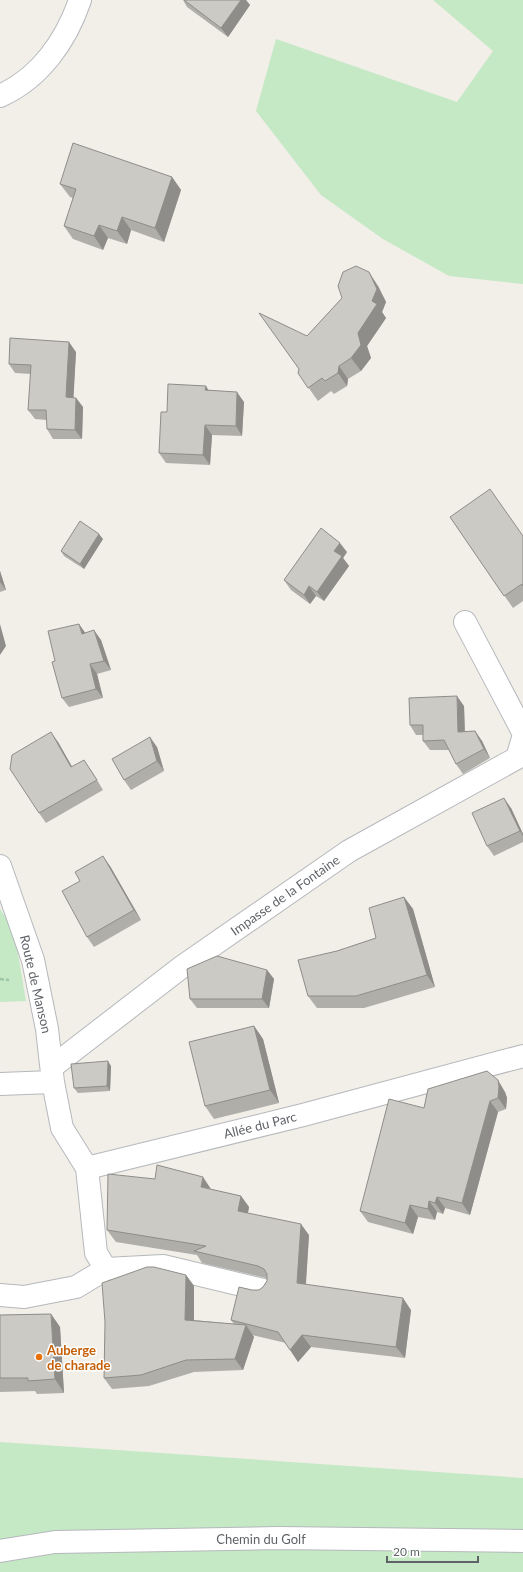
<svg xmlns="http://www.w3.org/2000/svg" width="523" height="1572" font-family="Lato,sans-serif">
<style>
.green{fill:#c5e8c5}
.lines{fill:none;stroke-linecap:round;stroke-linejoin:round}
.minor-casing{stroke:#b5b8bc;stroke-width:24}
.path{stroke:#9cc7a9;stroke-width:2.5;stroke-dasharray:4 2;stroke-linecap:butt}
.minor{stroke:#fff;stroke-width:22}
.wall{fill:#afaea9}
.shaded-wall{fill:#8f8d8a}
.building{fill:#cccac5;stroke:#8f8d8a}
.food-dot{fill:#e8710a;stroke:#fff;stroke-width:1.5}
.labels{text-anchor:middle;stroke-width:3;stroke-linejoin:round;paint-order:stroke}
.street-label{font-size:13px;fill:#5f6368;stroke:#fff}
.food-label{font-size:13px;font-weight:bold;fill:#c56008;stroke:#fff;text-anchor:start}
</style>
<rect width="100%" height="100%" fill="#f1efe8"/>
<path class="green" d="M433,0h90v284l-74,-8 -66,-37 -62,-44 -65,-84 20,-72 181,63 36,-51z
M0,909l14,21 12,71 -26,1z
M0,1442l523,36v94h-523z"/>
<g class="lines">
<defs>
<path id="minor" d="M0,96c40,-18 66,-55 80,-96
M465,622l58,110
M0,866l33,94 14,69 6,53 9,46 25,40 216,-53 220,-59
M52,1067l131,-101 166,-115 168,-93 6,-20
M0,1084l53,-2
M87,1168l9,85 10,16 57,-3 100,24
M0,1295l24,2 52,-10 30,-18
M0,1551l55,-9 223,-4 245,3"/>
</defs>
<use href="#minor" class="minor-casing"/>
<path class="path" d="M0,979l9,1"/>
<use href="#minor" class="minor"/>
</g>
<path class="wall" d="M183,0h63l4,5 -22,32 -41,-30z
M172,177l9,13 -17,52 -33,-12 -4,14 -19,-6 -5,12 -30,-11 -9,-13 9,-28 -3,-1 -10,-13z
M378,286l8,16 -4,10 4,6 -19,28 4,12 -10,13 -13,8 -1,7 -13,8 -3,-3 -13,10 -20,-28 9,-37 35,-38z
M76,352l-3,46h3l7,9 -1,32h-29l-6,-10v-9l-12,-1 -7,-9 3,-36 -16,-1 -6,-9z
M209,390l35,12 -2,34 -30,-1 -2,30 -44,-2 -7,-10 8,-41z
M450,517l73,19v65l-10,7z
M103,539l-19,30 -20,-13 -3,-5z
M347,552l-4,6 6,8 -25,35 -8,-5 -6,8 -19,-14 -7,-10z
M0,571l6,19 -6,2z
M79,624l6,9 16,7 10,30 -14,4 6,24 -34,9 -7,-9 -7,-37z
M464,706l1,26 10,-1 7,10 8,17 -27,16 -7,-10 -7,-14h-19l-7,-9v-6h-7l-6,-10z
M58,742l14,25 19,3 12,20 -57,33 -7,-10z
M157,747l7,24 -33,19 -7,-10z
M511,808l12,26v8l-29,14 -7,-10z
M110,866l31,54 -47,27 -7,-10z
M404,897l9,12 22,78 -71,21h-47l-9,-12 29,-45 39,-13z
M267,970l7,9 -5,29h-72l-7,-9z
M254,1026l9,13 16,64 -65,16 -9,-13z
M111,1066l-1,25 -32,2 -4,-5z
M505,1092l2,6 -1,11 -8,3 -28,103 -25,-7 -2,6 -6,-2 -2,8 -17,-3 -5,17 -45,-12 -8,-11 64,-103z
M211,1189l30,7 8,11 -1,6 61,22 -3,50 105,25 -6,48 -94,-11 -13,15 -12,-19 -34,-8 2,2 -11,33 -49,2 -45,14 -37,3 -8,-11 82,-103 8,11v34l40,4 -3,-4 21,-30h7l4,-3 4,-6v-3h-1l-64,-15 -5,-8 -81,-13 -9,-12z
M51,1314l9,13 4,66 -27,1 -2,-3 -35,1v-77z"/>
<path class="shaded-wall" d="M241,0h5l4,5 -22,32 -7,-9z
M172,177l9,13 -17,52 -9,-14z
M122,217l9,13 -4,14 -10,-13z
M99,225l9,13 -5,12 -9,-14z
M369,272l9,14 8,16 -4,10 4,6 -19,28 4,12 -10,13 -10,-13 7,-25 14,-32z
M69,342l7,10 -3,55 -7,-10z
M339,366l9,13 -1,7 -9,-13z
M206,386l6,10 -7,-6z
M237,392l7,10 -2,34 -6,-10z
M76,398l7,9 -1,32 -7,-9z
M205,425l7,10 -2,30 -7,-10z
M99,534l4,5 -19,30 -4,-5z
M340,543l7,9 -4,6 6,8 -25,35 -7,-9 17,-41z
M0,571l6,19 -6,-8z
M309,586l7,10 -6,8 -6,-9z
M0,624l6,22 -6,9z
M79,624l7,10h-4z
M94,630l7,10 10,30 -7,-9z
M90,664l7,10 6,24 -7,-9z
M457,696l7,10 1,35 -7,-9z
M475,731l7,10 8,17 -6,-9z
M51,732l7,10 20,35 -7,-10z
M150,737l7,10 7,24 -7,-10z
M504,798l7,10 12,26v2l-3,-5z
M103,856l7,10 31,54 -7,-10z
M404,897l9,12 22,78 -8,-12z
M267,970l7,9 -5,29 -7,-9z
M254,1026l9,13 16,64 -9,-13z
M108,1061l3,5 -1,25 -3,-5z
M498,1080l7,12 2,6 -1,11 -8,-11z
M490,1101l8,11 -28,103 -8,-12z
M203,1177l8,12 -10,-2z
M241,1196l8,11 -3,16 -8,-12z
M437,1197l8,11 -2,6 -8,-11z
M429,1201l8,11 -2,8 -7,-11z
M410,1205l8,12 -5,17 -8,-11z
M301,1224l8,11 -4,60 -8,-12z
M186,1275l8,11v45l-9,-11z
M403,1298l8,12 -6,48 -9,-11z
M51,1314l9,13 4,66 -9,-14z
M246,1325l8,12 -11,33 -8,-11z
M302,1335l9,12 -13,15 -8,-12z"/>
<path class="building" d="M184,0h57l-20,28z
M73,143l99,34 -17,51 -33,-11 -5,14 -18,-6 -5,11 -30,-10 12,-37 -16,-5z
M356,266l13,6 8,17 -5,12 5,3 -19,29 3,12 -10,13 -12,8 -1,7 -13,8 -3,-3 -14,10 -10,-15 1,-4 -40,-56 48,23 35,-38 -4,-12 5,-14z
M10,338l59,4 -3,55 10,1 -1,32 -28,-1 -1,-19h-18l3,-45 -22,-1z
M168,384l38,2 -1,4 32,2 -1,34 -31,-1 -2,30 -44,-2 2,-41h6z
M490,489l33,47v50l-1,-2 -18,12 -54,-79z
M80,521l19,13 -19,30 -19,-13z
M321,528l19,15 -6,8 8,5 -25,36 -8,-6 -5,9 -20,-15z
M79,624l3,10 12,-4 10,31 -14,3 6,25 -34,9 -10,-36 3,-1 -7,-30z
M457,696l1,36 17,-1 9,18 -28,15 -12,-24 -21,1v-16h-13l-1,-27z
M51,732l20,35 13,-7 13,20 -58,33 -29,-44 2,-14z
M150,737l7,24 -33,19 -12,-21z
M504,798l16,33 -33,15 -15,-33z
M103,856l31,54 -47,27 -25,-46 18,-10 -5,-9z
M404,897l23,78 -71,21h-48l-10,-36 39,-9 39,-13 -7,-30z
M217,956l50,14 -5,29h-72l-3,-30z
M254,1026l16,64 -65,16 -16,-64z
M108,1061l-1,25 -33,2 -3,-24z
M487,1071l11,9 1,6 -1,12 -8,3 -28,102 -25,-6 -2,6 -6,-2 -1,8 -18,-4 -5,18 -45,-12 29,-112 35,9 4,-19z
M157,1165l46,12 -2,10 40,9 -3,15 63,13 -4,59 106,15 -7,49 -94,-12 -12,15 -12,-18 -47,-12 8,-33 13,3h7l4,-3 4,-6v-7l-3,-5 -6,-3 -64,-15 12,-5 -99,-16 1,-56 47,5z
M147,1267h7l32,8 -1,45 61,5 -11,34 -49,1 -45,15 -37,3 1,-56 -3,-39z
M51,1314l4,65 -27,2v-3h-28v-63z"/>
<circle class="food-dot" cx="39" cy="1357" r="4"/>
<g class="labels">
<g class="street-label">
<text transform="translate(285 895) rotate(-35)" y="5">Impasse de la Fontaine</text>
<text transform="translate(36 984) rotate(77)" y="5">Route de Manson</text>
<text transform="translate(260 1125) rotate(-14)" y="5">Allée du Parc</text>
<text x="261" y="1544">Chemin du Golf</text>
</g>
<g class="food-label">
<text x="47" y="1355">Auberge<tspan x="47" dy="15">de charade</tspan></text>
</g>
</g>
<path d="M387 1556v6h91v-6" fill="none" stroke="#5f6368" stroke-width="2"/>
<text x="393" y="1556" font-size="12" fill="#5f6368" stroke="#ffffff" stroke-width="3" paint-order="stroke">20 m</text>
</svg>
